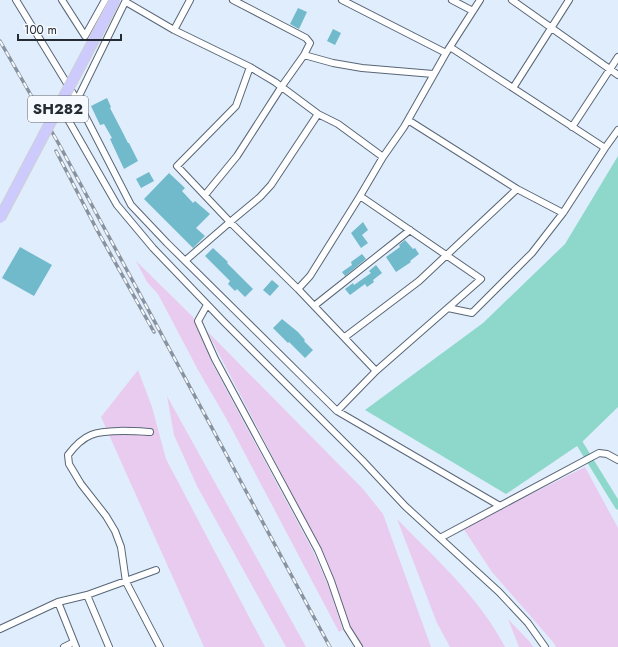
<svg xmlns="http://www.w3.org/2000/svg" width="618" height="647" font-family="Jost,sans-serif">
<style>
.green{fill:#e9cbef}
.water{fill:#8dd8ca}
.lines{fill:none;stroke-linecap:round;stroke-linejoin:round}
.canal{stroke:#8dd8ca;stroke-width:7}
.building{fill:#70bacc}
.minor-casing{stroke:#586676;stroke-width:8}
.minor{stroke:#fff;stroke-width:6}
.rail-casing{stroke:#89939f;stroke-width:3.5}
.rail{stroke:#f6f9fd;stroke-width:2;stroke-dasharray:6;stroke-linecap:butt}
.primary-bridge-casing{stroke:#cfd0d2;stroke-width:12;stroke-linecap:butt}
.primary-bridge{stroke:#cdcafe;stroke-width:10}
.labels{text-anchor:middle;stroke-width:3.5;stroke-linejoin:round;paint-order:stroke}
.shield{fill:#f6f9fd;stroke:#63696f;stroke-width:1}
.shield-label{font-size:15px;font-weight:bold;fill:#242b32}
</style>
<rect width="100%" height="100%" fill="#e0edfc"/>
<path class="green" d="M136,261l57,56 20,48 100,186 15,34 15,45 -4,2 -113,-214 -28,-48 -40,-76 -11,-12z
M207,331l156,158 20,25 48,133h-69l-15,-25 -21,-63z
M138,370l14,37 14,52 99,188h-61l-103,-230z
M167,396l139,251h-20l-89,-161 -23,-51z
M585,467l33,61v119h-62l-3,-5 -61,-70 -29,-44z
M397,519c39,40 82,78 108,128h-55l-13,-24z
M508,619l21,22 4,6h-14z"/>
<path class="water" d="M618,156v251l-38,37 -74,50 -141,-84 118,-87 82,-79z"/>
<g class="lines">
<path class="canal" d="M575,436l43,70"/>
</g>
<path class="building" d="M298,8l9,4 -8,17 -9,-5z
M333,29l8,4 -6,12 -8,-4z
M107,98l4,9 -1,1 13,25 5,10h1l9,18 -14,8 -14,-30 2,-1 -8,-14 -4,1 -9,-19z
M149,172l5,9 -13,7 -5,-9z
M169,173l16,15 -3,3 11,12 2,-2 15,13 -14,14 9,8 -12,12 -49,-49z
M363,222l5,8 -6,5 6,8 -7,5 -10,-15z
M405,240l8,9 2,-1 4,6 -9,7 1,1 -15,10 -10,-15 14,-10 -1,-2z
M20,247l32,18 -18,31 -32,-18z
M213,248l15,14 -1,1 26,26 -8,8 -8,-8 -2,2 -7,-7 2,-3 -25,-25z
M362,254l4,5 -21,17 -3,-4 10,-7 -1,-3z
M376,265l6,8 -9,7 1,2 -7,5 -2,-3 -15,11 -5,-6 8,-6 1,2 17,-12 -2,-2z
M272,280l7,6 -9,10 -7,-6z
M282,319l16,13 7,8 -1,1 9,9 -8,8 -16,-16 -1,1 -15,-15z"/>
<g class="lines">
<defs>
<path id="minor" d="M16,0l61,100 54,105 36,38 170,168 163,95
M62,0l23,36 20,-36
M126,0l-49,100 -11,16 51,89 36,43 71,74 138,138 43,46 94,86 29,31 17,24
M342,0l104,53 34,-53
M452,0l21,11
M512,0l106,75
M126,2l48,28 16,-30
M174,30l76,37 25,15 43,32 20,10 45,33
M304,55l29,8 29,5 71,6
M250,67l-14,39 -59,60 53,56 30,-25 11,-12 47,-71
M513,88l56,-88
M572,127l46,-70
M605,148l13,-18
M517,189l46,24
M205,195l32,-39 45,-70 22,-31 6,-12 -4,-5 -73,-38
M186,260l44,-38 68,67 12,-13 50,-80 23,-39 21,-30 42,-74
M298,289l78,82 105,-92 -121,-83
M207,305l-9,16 17,38 103,191 13,31 16,47 12,19
M314,306l96,-76
M448,308l24,5 60,-60 31,-40 42,-65 -155,-101
M345,337l74,-56 98,-92 -109,-69
M337,411l39,-40
M150,432c-16,-1 -45,-3 -59,3 -10,4 -17,12 -23,20l1,9 12,20 25,32 9,15 6,16 5,35 34,65
M440,538l159,-85 8,1 11,6
M87,595l22,52
M58,602l18,45
M0,629l58,-27 29,-7 69,-25
M64,647l10,-5"/>
</defs>
<use href="#minor" class="minor-casing"/>
<use href="#minor" class="minor"/>
<defs>
<path id="rail" d="M0,41l60,105 270,501
M56,151l41,79 57,102"/>
</defs>
<use href="#rail" class="rail-casing"/>
<use href="#rail" class="rail"/>
<defs>
<path id="primary-bridge" d="M0,218l115,-218"/>
</defs>
<use href="#primary-bridge" class="primary-bridge-casing"/>
<use href="#primary-bridge" class="primary-bridge"/>
</g>
<g class="labels">
<rect class="shield" x="28" y="96" width="60" height="26" rx="3"/>
<g class="shield-label">
<text x="58" y="114">SH282</text>
</g>
</g>
<path d="M18 34v6h103v-6" fill="none" stroke="#242b32" stroke-width="2"/>
<text x="24" y="34" font-size="12" fill="#242b32" stroke="#f6f9fd" stroke-width="3" paint-order="stroke">100 m</text>
</svg>
